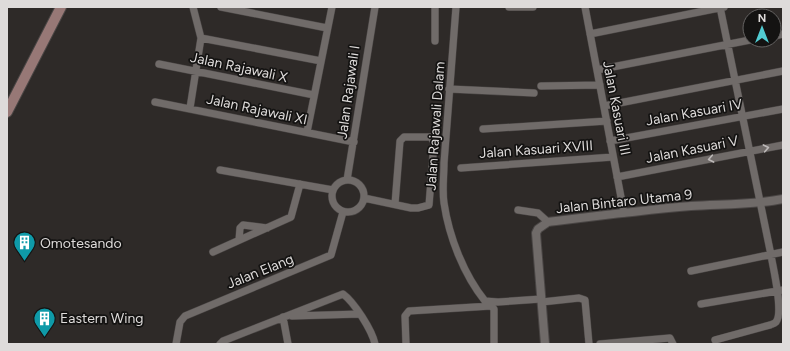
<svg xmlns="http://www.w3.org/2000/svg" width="790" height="351" font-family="Figtree,sans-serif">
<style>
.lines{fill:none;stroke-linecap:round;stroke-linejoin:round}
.minor-casing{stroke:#4a4645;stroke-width:8}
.tertiary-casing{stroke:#4a4645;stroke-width:10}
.secondary-casing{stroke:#4a4645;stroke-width:12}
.minor{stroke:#706b69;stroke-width:7}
.tertiary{stroke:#706b69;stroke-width:8}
.secondary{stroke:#977876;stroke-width:10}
.oneway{stroke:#bdb9b8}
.labels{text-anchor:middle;stroke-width:3.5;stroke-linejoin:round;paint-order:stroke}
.street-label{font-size:14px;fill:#dedbda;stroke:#141312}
.poi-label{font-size:14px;fill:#dedbda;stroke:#141312;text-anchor:start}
</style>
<rect width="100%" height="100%" fill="#2e2a28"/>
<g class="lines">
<defs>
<path id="minor" d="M221,7l106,21
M456,7l-12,156c0,14 -2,27 0,40 5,34 20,72 41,98l13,1 43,-3
M509,7h24
M585,7l39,206
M590,34l134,-27
M774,36l9,-2
M201,38l120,23
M435,41v-34
M159,64l155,31
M597,70l153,-30
M541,86l59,-1
M449,89l85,4
M155,102l199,40
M604,106l179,-35
M190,108l11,-70 -8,-31
M483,129l124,-8
M307,132l25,-125
M610,141l173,-32
M461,168l152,-11
M220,170l113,20
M617,177l166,-32
M347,180l28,-173
M332 196a16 16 0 1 1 32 0a16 16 0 1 1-32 0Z
M364,198l47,10h7l11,-3 5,-62 -3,-6h-27l-4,4 -5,63
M518,210l20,3 10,9
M239,240l1,-12 3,-3 24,3
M213,252l78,-35 9,-33
M691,271l92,-19
M542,302l37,-4 6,2 4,44
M701,304l82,-14
M292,316l68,-2
M283,317l5,27
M715,340l55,-15c2,-1 4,-1 6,-3 8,-10 -3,-54 -5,-67l-51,-248
M176,344l4,-22 5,-6 146,-61 12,-43
M220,344l3,-3 120,-47c11,8 29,36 32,50
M406,344l-1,-28 4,-5 82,-5 3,3v35
M600,344l70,-6 3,6"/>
<path id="tertiary" d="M545,344l-9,-111 2,-4 10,-7c48,-6 95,-12 143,-16 31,-2 61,-1 92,-7"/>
<path id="secondary" d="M7,112l54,-105"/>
</defs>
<use href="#minor" class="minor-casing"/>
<use href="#tertiary" class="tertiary-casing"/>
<use href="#secondary" class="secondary-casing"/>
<use href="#minor" class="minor"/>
<use href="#tertiary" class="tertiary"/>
<use href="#secondary" class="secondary"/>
</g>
<defs><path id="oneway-chevron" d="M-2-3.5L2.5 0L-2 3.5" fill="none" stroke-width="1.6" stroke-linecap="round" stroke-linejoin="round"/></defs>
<g class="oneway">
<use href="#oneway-chevron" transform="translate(766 148) rotate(-11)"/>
<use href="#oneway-chevron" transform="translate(711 159) rotate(169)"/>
</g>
<defs>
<symbol id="building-pin" viewBox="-11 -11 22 30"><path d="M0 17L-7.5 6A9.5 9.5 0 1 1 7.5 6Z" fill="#0f9aa8" stroke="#141312"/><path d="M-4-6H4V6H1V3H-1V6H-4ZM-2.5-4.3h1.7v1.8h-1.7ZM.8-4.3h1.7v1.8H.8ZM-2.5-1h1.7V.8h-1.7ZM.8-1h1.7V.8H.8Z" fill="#fff"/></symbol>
</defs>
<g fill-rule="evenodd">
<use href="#building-pin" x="12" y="230" width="25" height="34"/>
<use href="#building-pin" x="32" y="306" width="25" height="34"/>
</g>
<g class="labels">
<g class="street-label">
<text transform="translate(239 67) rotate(12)" y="5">Jalan Rajawali X</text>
<text transform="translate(348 92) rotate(-82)" y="5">Jalan Rajawali I</text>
<text transform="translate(617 108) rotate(79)" y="5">Jalan Kasuari III</text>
<text transform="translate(257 109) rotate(12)" y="5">Jalan Rajawali XI</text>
<text transform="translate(694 112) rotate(-10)" y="5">Jalan Kasuari IV</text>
<text transform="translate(435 126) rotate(-86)" y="5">Jalan Rajawali Dalam</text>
<text transform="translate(536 149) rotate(-4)" y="5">Jalan Kasuari XVIII</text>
<text transform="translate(692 149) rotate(-11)" y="5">Jalan Kasuari V</text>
<text transform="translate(624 201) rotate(-6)" y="5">Jalan Bintaro Utama 9</text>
<text transform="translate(260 271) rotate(-22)" y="5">Jalan Elang</text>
</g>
<g class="poi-label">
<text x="40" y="248">Omotesando</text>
<text x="60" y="323">Eastern Wing</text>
</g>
</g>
<rect width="790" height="351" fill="none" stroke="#dedbda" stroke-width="16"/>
<g transform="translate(762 28)"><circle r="19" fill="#141312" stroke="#656362"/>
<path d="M0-3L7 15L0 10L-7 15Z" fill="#51ccd2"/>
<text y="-6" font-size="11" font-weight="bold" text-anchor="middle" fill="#dedbda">N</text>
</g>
</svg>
